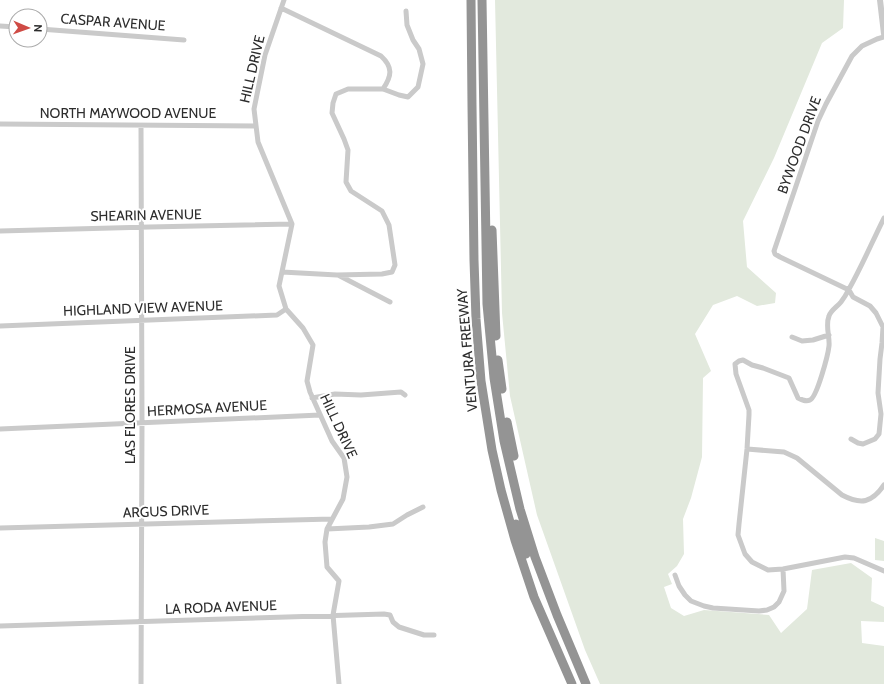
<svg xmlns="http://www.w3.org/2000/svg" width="884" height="684" font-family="Cabin,sans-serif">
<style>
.green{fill:#e2e9dd}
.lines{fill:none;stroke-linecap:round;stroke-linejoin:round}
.minor{stroke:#cacaca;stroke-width:5}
.tertiary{stroke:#cacaca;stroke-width:6}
.motorway{stroke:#949494;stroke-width:9}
.labels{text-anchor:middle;stroke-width:4;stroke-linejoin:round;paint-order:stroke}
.street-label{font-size:14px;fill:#2d2d2d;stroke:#fff}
</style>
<rect width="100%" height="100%" fill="#fff"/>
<path class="green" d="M495,0h349l-1,28 -21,15 -48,115 -31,63 4,46 29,26 -1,10 -18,3 -20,-10 -24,9 -18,29 16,37 -8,7 -1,79 -11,41 -8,21 1,35 -7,12 -9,8 4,10 -8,3 7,21 13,8 20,-6 65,5 12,18 26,-24 5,-39 39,-7 21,15 -1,23 13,6v15l-23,-1 1,22 22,3v38h-284l-15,-34 -48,-135 -27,-119 -8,-83z
M875,538l9,3v20l-9,-1z"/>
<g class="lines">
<path class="minor" d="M284,0l-19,55 -11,54 4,33 34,82 -13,62 7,23 17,19 10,17 -6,36 3,11 22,49 12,17 3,19 -4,22 -16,30 -2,13 2,25 12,14 -6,34 6,69
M281,8l100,48c12,11 11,20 2,33
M0,26l16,1
M40,29l144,11
M0,124l256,2
M141,126l1,297 -1,261
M884,218c-12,24 -22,48 -35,71 -2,4 -5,9 -8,13 -4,5 -10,8 -12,14 -4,10 1,20 0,30 -1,9 -12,51 -19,54 -4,2 -8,0 -12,-2l-9,-20 -26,-10 -11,-3 -9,-5 -4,1 -4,3 1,10 13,36v5l-2,34 -8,75 -1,11 7,19 7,8 16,8 15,-1 62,-12 9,1 30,13
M0,231l149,-4 143,-3
M282,272l55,3 45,-1 10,-2 3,-7 -6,-40 -7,-14 -31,-20 -5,-9 2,-32 -4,-11 -12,-26 1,-10 3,-9 12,-5h35l16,6 9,2 10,-10 5,-23 -4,-15 -6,-9 -6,-15 -1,-14
M338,275l52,27
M0,326l277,-11 9,-6
M792,337l10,4 11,-1 16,-5
M312,398l23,-4 26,1 40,-3 4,3
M0,429l320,-14
M851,439l7,4 5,1 12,-5 4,-5 2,-20 -3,-21 2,-34 2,-16 1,-16 -7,-14 -6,-7 -17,-9 -4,-7 -69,-33 -5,-3 -1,-3 44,-130 8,-17 26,-48 10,-10 15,-7 7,-2
M747,449l37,3 13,6 45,37c19,10 30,8 42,-10
M0,528l332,-9
M327,529l42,-2 24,-3 14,-9 16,-8
M675,575l4,11 6,9 6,6 13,5 9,2 46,3 8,-1 7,-3 5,-5 5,-11 -1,-22
M0,626l384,-12 6,1 3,7 6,5 25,8h10"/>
<path class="tertiary" d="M880,0l4,34"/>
<path class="motorway" d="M471,0l1,105 2,155 2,59 5,62 11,69 9,40 14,50 19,57 38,87
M482,0l5,304 7,74 10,63 16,68 15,48 22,58 29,69
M492,230l4,106
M498,360l4,29
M507,422l7,34
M516,524l10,30"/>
</g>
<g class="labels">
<g class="street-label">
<text transform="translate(113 22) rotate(4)" y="5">CASPAR AVENUE</text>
<text transform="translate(252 69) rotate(-77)" y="5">HILL DRIVE</text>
<text x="128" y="118">NORTH MAYWOOD AVENUE</text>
<text transform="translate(799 145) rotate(-70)" y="5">BYWOOD DRIVE</text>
<text transform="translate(146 215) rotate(-1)" y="5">SHEARIN AVENUE</text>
<text transform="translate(143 308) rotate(-2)" y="5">HIGHLAND VIEW AVENUE</text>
<text transform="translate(467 350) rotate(-95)" y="5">VENTURA FREEWAY</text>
<text transform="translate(130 405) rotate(-90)" y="5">LAS FLORES DRIVE</text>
<text transform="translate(207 408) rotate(-3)" y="5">HERMOSA AVENUE</text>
<text transform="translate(339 426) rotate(65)" y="5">HILL DRIVE</text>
<text transform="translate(166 511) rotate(-2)" y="5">ARGUS DRIVE</text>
<text transform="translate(221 607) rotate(-2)" y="5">LA RODA AVENUE</text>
</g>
</g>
<g transform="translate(28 28) rotate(92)"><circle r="19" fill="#ffffff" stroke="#ababab"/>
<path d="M0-3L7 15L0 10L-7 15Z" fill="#cf4b45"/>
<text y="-6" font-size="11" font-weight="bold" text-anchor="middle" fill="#2d2d2d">N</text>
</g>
</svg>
